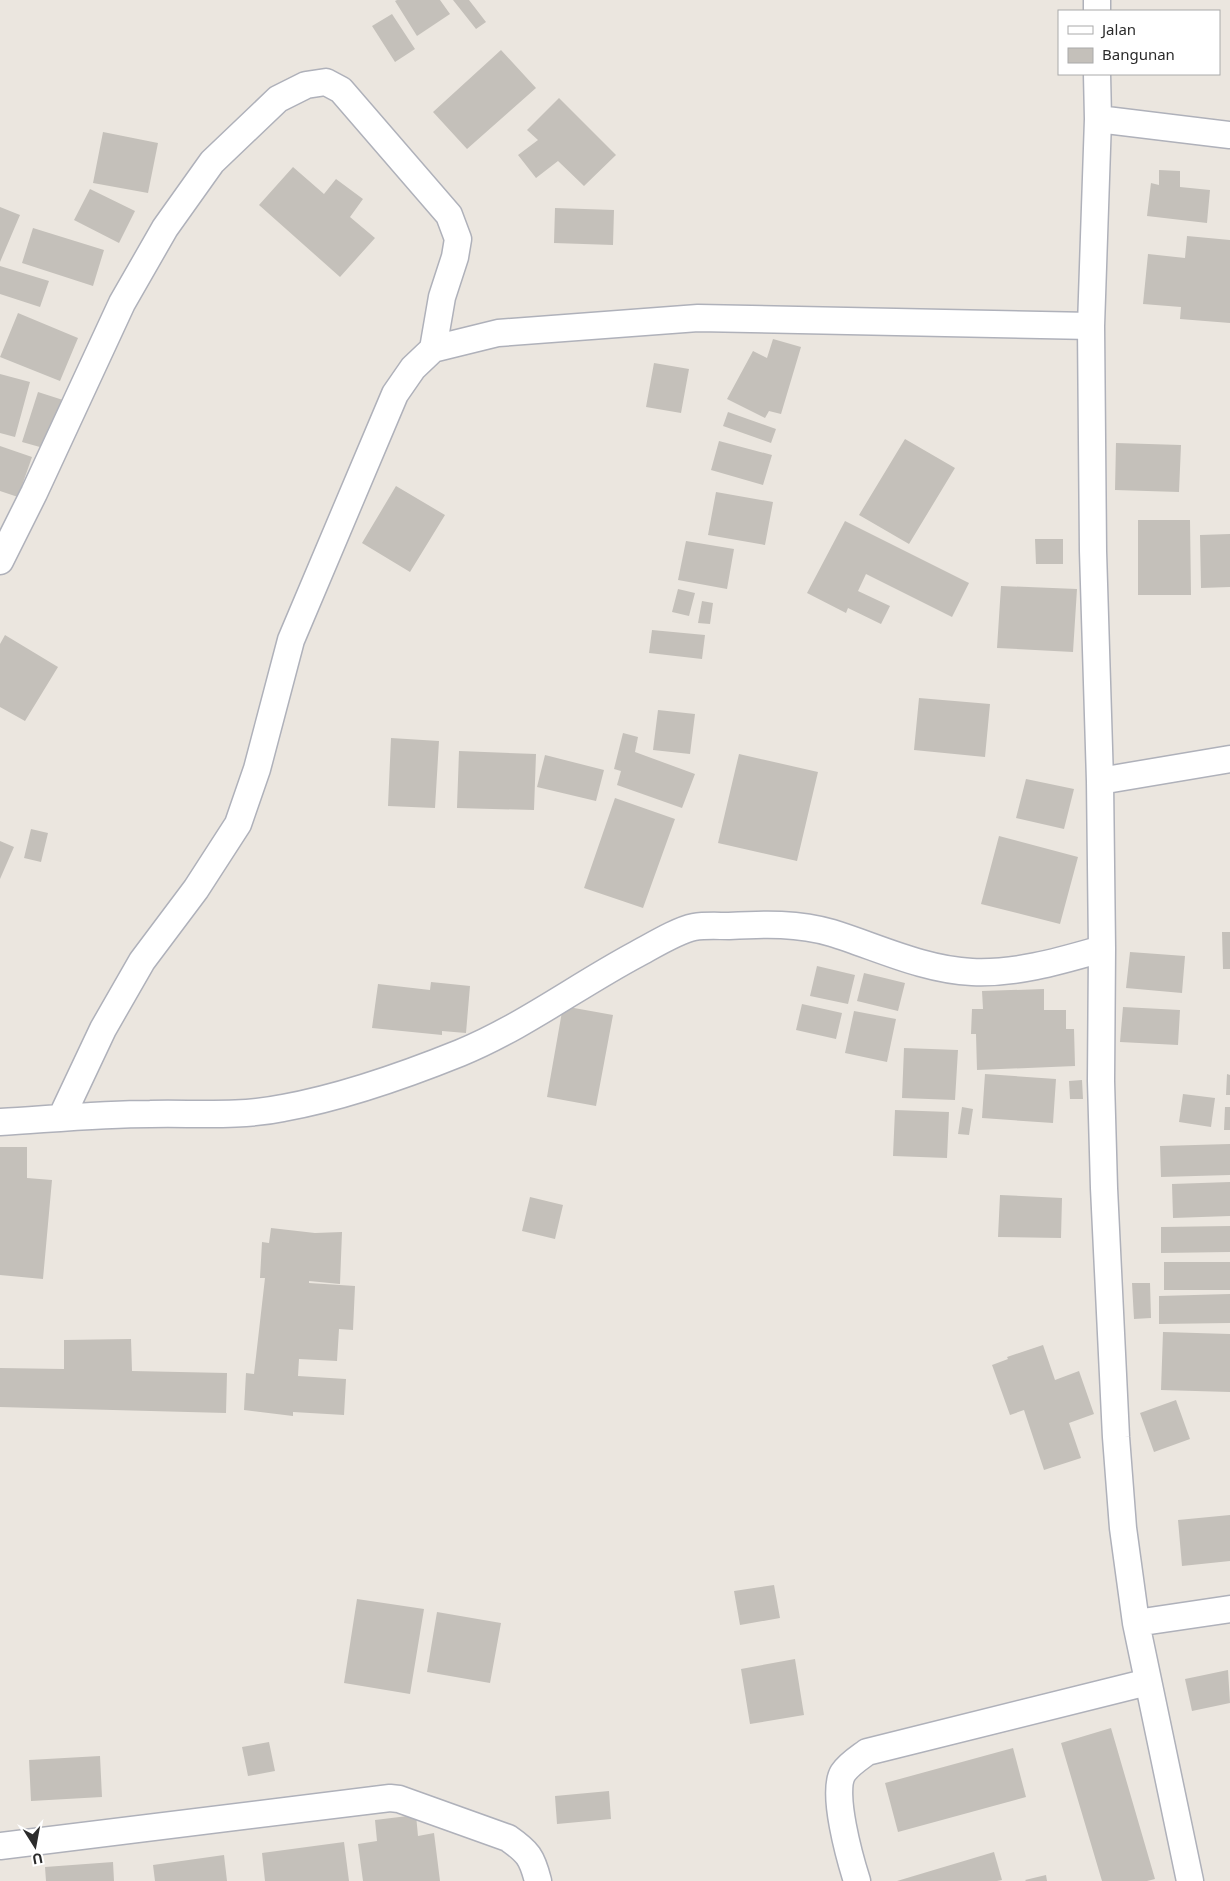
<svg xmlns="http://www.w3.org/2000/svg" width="1230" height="1881" font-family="'Noto Sans',sans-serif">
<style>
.building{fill:#c4c0ba}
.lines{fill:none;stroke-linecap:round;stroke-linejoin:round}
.street-casing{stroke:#afb1ba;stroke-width:29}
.street{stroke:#fff;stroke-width:26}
</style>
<rect width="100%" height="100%" fill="#ebe6df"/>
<path class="building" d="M397,0h43l10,14 -33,22 -22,-35z
M453,0h16l17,22 -10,7z
M392,14l23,35 -20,13 -23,-36z
M501,50l35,38 -69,61 -34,-37z
M559,98l57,57 -32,31 -26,-25 -22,17 -18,-23 20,-15 -11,-10z
M103,132l55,11 -10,50 -55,-10z
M293,167l31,27 12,-15 27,20 -13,18 25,21 -35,39 -81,-72z
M1159,170l21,1v16l30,3 -3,33 -60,-7 4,-33 8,2z
M90,189l45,22 -16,32 -45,-23z
M0,207l20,8 -20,47z
M555,208l59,2 -1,35 -59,-2z
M33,228l71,22 -11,36 -71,-23z
M1187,236l43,4v83l-50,-4 1,-12 -38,-3 5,-50 37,4z
M0,266l49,15 -9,26 -40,-13z
M18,313l60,25 -18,43 -60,-24z
M773,339l28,8 -20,67 -12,-3 -4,7 -38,-19 26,-48 14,7z
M654,363l35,6 -8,44 -35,-6z
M0,374l30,8 -15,55 -15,-4z
M38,392l25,8 -16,49 -25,-7z
M728,412l48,17 -5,14 -48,-17z
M905,439l50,29 -46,76 -50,-29z
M719,441l53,14 -9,30 -52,-15z
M1116,443l65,2 -2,47 -64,-2z
M0,446l32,11 -14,40 -18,-6z
M396,486l49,29 -35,57 -48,-29z
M716,492l57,10 -8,43 -57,-10z
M1138,520h52l1,75h-53z
M845,521l124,62 -17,34 -86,-43 -8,17 32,15 -9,18 -33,-16 -2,5 -39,-20z
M1230,534v53l-29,1 -1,-53z
M1035,539h28v25h-27z
M686,541l48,8 -7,40 -49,-9z
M1001,586l76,3 -4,63 -76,-4z
M678,589l17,4 -6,23 -17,-4z
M702,601l11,2 -3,21 -12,-1z
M652,630l53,5 -3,24 -53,-6z
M5,635l53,32 -33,54 -25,-14v-63z
M919,698l71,6 -5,53 -71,-7z
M658,710l37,4 -5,40 -37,-4z
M623,733l15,4 -3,15 60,22 -13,34 -65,-23 4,-14 -7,-2z
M391,738l48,3 -4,67 -47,-2z
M459,751l77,3 -2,56 -77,-2z
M739,754l79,18 -21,89 -79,-18z
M545,755l59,15 -8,31 -59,-14z
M1026,779l48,10 -10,40 -48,-11z
M615,798l60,21 -32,89 -59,-20z
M31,829l17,4 -7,29 -17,-4z
M999,836l79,21 -18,67 -79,-20z
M0,841l14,6 -14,32z
M1222,932h8v37h-7z
M1130,952l55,4 -3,37 -56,-5z
M817,966l38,9 -7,29 -38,-8z
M864,973l41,10 -7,28 -41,-10z
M431,982l39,4 -4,47 -24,-2v4l-70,-7 6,-44 52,6z
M1044,989v21h22v19h8l1,37 -98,4 -1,-36h-5l1,-25h11l-1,-18z
M802,1004l40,9 -6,26 -40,-9z
M563,1006l50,9 -17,91 -49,-9z
M1123,1007l57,3 -2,35 -58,-3z
M854,1011l42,8 -9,43 -42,-9z
M904,1048l54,2 -3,50 -53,-2z
M985,1074l71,5 -3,44 -71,-5z
M1227,1074l3,1v20h-4z
M1082,1080l1,19h-13l-1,-18z
M1183,1094l32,4 -4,29 -32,-5z
M962,1107l11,2 -4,26 -11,-1z
M1225,1107h5v23h-6z
M895,1110l54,2 -2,46 -54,-2z
M1230,1144v31l-69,2 -1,-31z
M0,1147h27v31l25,2 -9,99 -43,-4z
M1230,1182v34l-57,2 -1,-34z
M1000,1195l62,3 -1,40 -63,-1z
M530,1197l33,8 -8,34 -33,-8z
M1230,1226v26l-69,1v-26z
M271,1228l44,5 27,-1 -2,52 -31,-3v2l46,3 -2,44 -14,-1 -2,32 -38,-2 -1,17 48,3 -2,36 -51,-3v4l-49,-6 2,-37 8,1 11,-96h-5l2,-36 7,1z
M1164,1262h66v28h-66z
M1132,1283h18l1,35 -17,1z
M1230,1294v29l-71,1v-28z
M1163,1332l67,2v58l-69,-2z
M131,1339l1,32 95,2 -1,40 -226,-6v-39l64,1v-29z
M1043,1345l12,35 24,-9 15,43 -25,9 12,35 -37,12 -20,-60 -14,5 -18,-50 16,-6 -1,-2z
M1176,1400l14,39 -36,13 -14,-39z
M1230,1515v46l-48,5 -4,-46z
M774,1585l6,33 -40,7 -6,-34z
M357,1599l67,10 -14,85 -66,-11z
M437,1612l64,11 -11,60 -63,-11z
M795,1659l9,56 -54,9 -9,-55z
M1228,1670l2,33 -38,8 -7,-32z
M1111,1728l44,151 -8,2h-45l-41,-138z
M269,1742l6,29 -27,5 -6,-29z
M1013,1748l13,49 -128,35 -13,-49z
M100,1756l2,41 -71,4 -2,-41z
M609,1791l2,28 -54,5 -2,-28z
M416,1815l2,21 16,-3 6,48h-77l-5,-37 19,-3 -2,-21z
M344,1842l5,39h-84l-3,-28z
M994,1852l8,28 -5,1h-100z
M224,1855l3,26h-72l-2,-16z
M113,1862l1,19h-68l-1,-14z
M1046,1875l1,6h-21l-1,-1z"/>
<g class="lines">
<defs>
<path id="street" d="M1097,0v11
M1097,74l1,45 -7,207 2,225 7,230 2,168 -1,132 3,107 12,249 7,91 13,95 54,258
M1098,119l132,16
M0,561l34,-68 88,-190 43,-75 47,-66 66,-63 28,-14 20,-3 15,8 108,125 9,24 -3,18 -13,40 -9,52
M1100,781l130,-22
M61,1118l42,-89 39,-68 54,-72 42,-65 19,-55 34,-129 104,-246 18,-26 20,-19 65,-16 200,-15 393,8
M0,1122c50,-3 100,-8 150,-8 45,-1 90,3 133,-6 61,-11 120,-32 177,-55 63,-26 117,-67 177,-99 15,-8 41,-24 57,-27 12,-2 24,-1 35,-1 36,-2 69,-3 103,7 45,14 92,37 140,39 45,2 88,-11 130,-23
M1136,1623l94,-14
M0,1846l390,-48 9,1 109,39c20,14 24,19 30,43
M857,1881c-7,-22 -26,-89 -14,-108 6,-9 16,-15 24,-21l281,-70"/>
</defs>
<use href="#street" class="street-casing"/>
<use href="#street" class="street"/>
</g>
<rect x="1058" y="10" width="162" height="65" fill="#ffffff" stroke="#aaaaaa"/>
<rect x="1068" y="26" width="25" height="8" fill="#ffffff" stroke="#aaaaaa"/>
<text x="1102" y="35" font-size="15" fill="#2b2b2b">Jalan</text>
<rect x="1068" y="48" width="25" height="15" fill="#c4c0ba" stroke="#aaaaaa"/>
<text x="1102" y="60" font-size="15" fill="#2b2b2b">Bangunan</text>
<g transform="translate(35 1846) rotate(169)" stroke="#ffffff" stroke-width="4" paint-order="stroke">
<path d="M0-4L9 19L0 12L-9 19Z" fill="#2b2b2b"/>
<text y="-8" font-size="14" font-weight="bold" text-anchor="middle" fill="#2b2b2b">U</text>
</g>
</svg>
